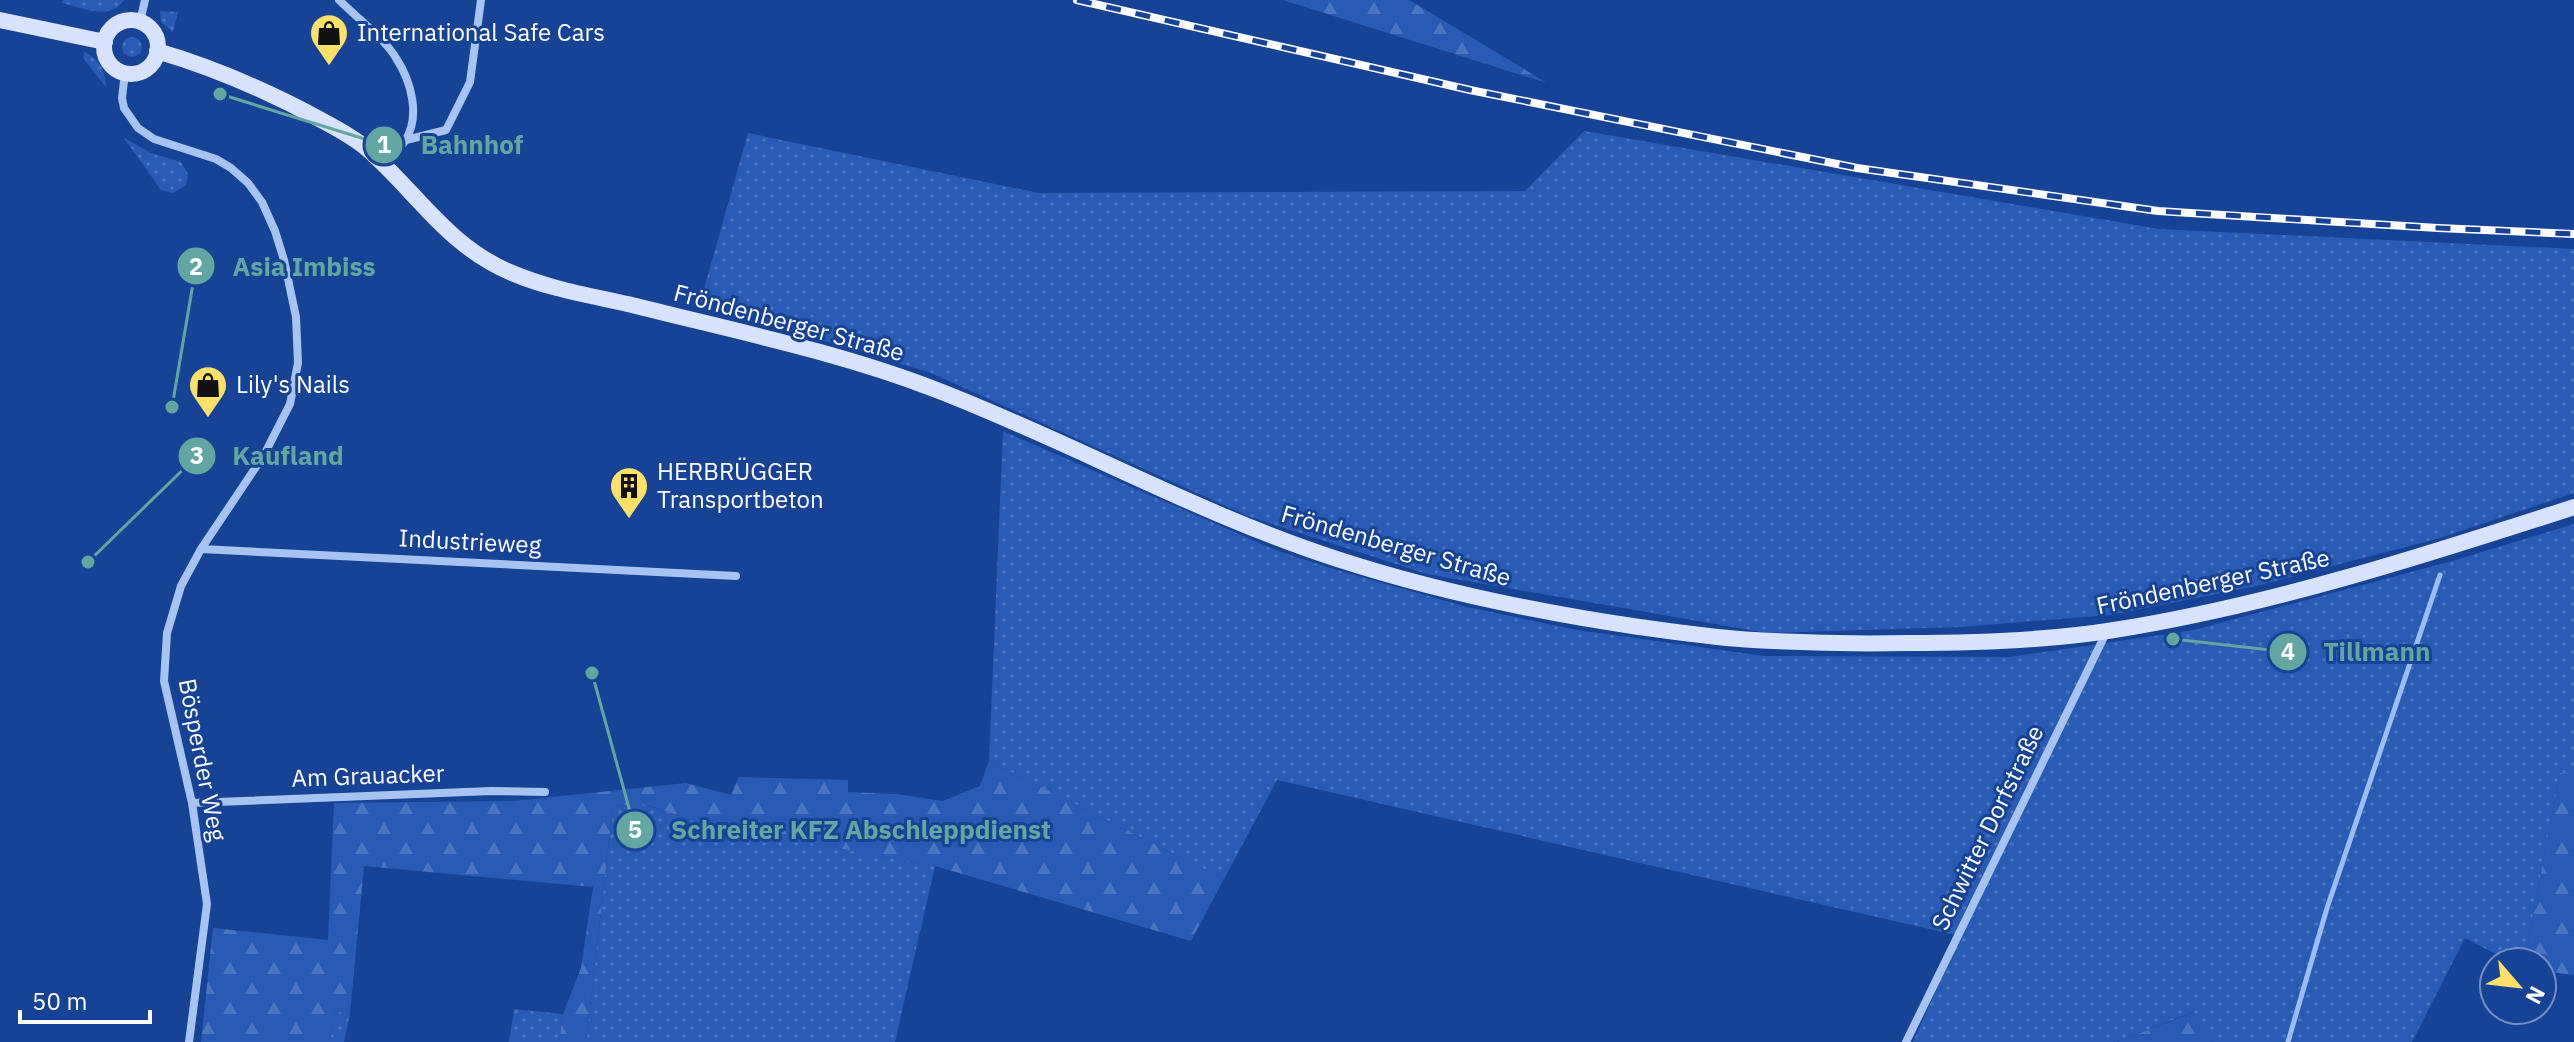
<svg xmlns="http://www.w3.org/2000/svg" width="2574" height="1042" font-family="'IBM Plex Sans',sans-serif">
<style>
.grass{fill:url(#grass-dots)}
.forest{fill:url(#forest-firs)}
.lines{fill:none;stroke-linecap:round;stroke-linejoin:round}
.stream{stroke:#9bbcf4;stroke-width:5}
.street{stroke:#a8c3f1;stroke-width:8}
.secondary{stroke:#d7e3fc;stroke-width:16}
.rail-casing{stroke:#fff;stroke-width:8}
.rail{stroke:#174396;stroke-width:5;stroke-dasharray:15;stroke-linecap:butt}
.labels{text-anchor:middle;stroke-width:6;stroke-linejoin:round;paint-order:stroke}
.poi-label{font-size:24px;fill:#fff;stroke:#174396;text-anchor:start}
.street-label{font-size:24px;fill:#fff;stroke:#174396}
.leader{fill:none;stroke:#63a6a1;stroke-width:3}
.callout-dot{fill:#63a6a1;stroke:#174396;stroke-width:3}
.mark-label{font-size:24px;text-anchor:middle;font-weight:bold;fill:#fff}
.callout-label{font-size:26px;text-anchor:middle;font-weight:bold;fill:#63a6a1;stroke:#174396;stroke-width:6;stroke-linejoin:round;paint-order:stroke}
</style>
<defs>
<pattern id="grass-dots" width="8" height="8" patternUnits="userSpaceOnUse" patternTransform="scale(2)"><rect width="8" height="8" fill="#2a5bb4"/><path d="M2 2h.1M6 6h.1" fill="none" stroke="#4a74bf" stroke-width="1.8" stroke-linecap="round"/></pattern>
<pattern id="forest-firs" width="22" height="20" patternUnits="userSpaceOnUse" patternTransform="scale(2)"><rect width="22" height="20" fill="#2a5bb4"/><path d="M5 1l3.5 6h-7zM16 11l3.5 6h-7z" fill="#4a74bf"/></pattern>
</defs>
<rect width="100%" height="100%" fill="#174396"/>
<path class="grass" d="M63,0h61c-14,21 -41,8 -62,3z
M160,11l18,1 -5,20 -12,-10z
M122 47a10 10 0 1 1 20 0a10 10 0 1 1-20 0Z
M85,52c15,8 20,18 21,35l-23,-29z
M1584,131l575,98 415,20v244l-134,45 -188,49 -142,28 -149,12 -194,6 -340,-59 -179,-58 -317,-143 -231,-70 48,-170 291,60 486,-2z
M124,138l27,15 30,9 7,12 -2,11 -13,8 -12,-3z
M1003,431l275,120 62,20 127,36 110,23 187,26 245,1 185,-27 258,-69 122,-37v250l-14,-1 -36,189h-13l-46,-24 -53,104h-200l-19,-30 -76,30h-204l47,-106 -683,-156 -53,99 -235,-118z
M643,804l55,18 237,44 -40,176h-309l27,-236z
M514,1009l49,5 -4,28h-50z
M335,1011l15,3 -6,28h-14z"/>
<path class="forest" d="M1283,0h126l138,83z
M989,761l235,118 -33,62 -256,-75 -237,-44 -54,-18 -31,2 -27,236h-27l4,-28 18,-46 12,-81 -229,-21 -14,148 -15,-3 -5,31h-129l12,-114 115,12 6,-137 180,-2 172,-18 45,12 8,-18 109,3v12l48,2 47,7 37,-15z
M2560,773l14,1v201l-32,-4v-9h-18z
M2194,1012l18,30h-95z"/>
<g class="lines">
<path class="stream" d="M2288,1042l39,-134 113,-333"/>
<path class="street" d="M339,0c16,16 46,39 57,58 15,23 25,58 9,83 -6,8 -14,16 -21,24
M140,22l5,-22
M125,73l-3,25 2,10 14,20 16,11 62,20 15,9 17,15 14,19 13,29 9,29 12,57 2,46 -8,41 -26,51 -63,94 -20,37 -14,47 -3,48 28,122 15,101 -18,138
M406,140l40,-10 24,-48 11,-82
M201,549l535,27
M192,803l299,-12 54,1
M1906,1042l200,-409"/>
<path class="secondary" d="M0,20l105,22
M104 47a27 27 0 1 1 54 0a27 27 0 1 1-54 0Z
M157,51c58,17 113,41 166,70 15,8 30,16 43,27 51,44 81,98 146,125 40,17 82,23 124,33 99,25 202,46 298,83 136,52 264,125 403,170 98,32 200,53 302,68 38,5 76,11 115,13 51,3 103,4 154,3 68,0 139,-2 206,-13 157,-25 309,-74 460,-123"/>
<defs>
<path id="rail" d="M1077,0l393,90 387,78 301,43 280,17 136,6"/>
</defs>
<use href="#rail" class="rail-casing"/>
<use href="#rail" class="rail"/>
</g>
<defs>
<symbol id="shop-pin" viewBox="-11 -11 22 30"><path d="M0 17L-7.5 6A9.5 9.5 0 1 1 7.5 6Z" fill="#ffe168" stroke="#174396"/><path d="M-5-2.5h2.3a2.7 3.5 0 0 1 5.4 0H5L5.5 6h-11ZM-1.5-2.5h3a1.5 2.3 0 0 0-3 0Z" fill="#111"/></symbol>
<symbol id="building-pin" viewBox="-11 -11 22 30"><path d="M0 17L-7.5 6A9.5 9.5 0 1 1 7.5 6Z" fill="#ffe168" stroke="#174396"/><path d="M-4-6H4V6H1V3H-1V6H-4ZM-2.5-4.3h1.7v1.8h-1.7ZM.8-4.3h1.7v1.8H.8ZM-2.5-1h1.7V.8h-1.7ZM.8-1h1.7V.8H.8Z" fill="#111"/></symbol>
</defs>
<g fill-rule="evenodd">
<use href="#shop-pin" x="307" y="11" width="44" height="60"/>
<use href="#shop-pin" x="186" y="363" width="44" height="60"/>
<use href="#building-pin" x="607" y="464" width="44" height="60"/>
</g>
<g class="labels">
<g class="poi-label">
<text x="357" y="41">International Safe Cars</text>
<text x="236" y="393">Lily's Nails</text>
<text x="657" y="480">HERBRÜGGER<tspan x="657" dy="28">Transportbeton</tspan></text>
</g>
<g class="street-label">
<text transform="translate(789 323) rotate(15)" y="8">Fröndenberger Straße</text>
<text transform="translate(470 542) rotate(3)" y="8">Industrieweg</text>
<text transform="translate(1396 546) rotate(16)" y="8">Fröndenberger Straße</text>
<text transform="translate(2213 582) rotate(-12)" y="8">Fröndenberger Straße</text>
<text transform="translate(202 760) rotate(79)" y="8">Bösperder Weg</text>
<text transform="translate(368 776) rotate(-2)" y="8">Am Grauacker</text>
<text transform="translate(1988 828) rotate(-64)" y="8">Schwitter Dorfstraße</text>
</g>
</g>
<path class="leader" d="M220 94L384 145M172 407L196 266M88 562L197 456M2173 639L2288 652M592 673L635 830"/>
<g class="callout-dot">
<circle cx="220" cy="94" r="8"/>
<circle cx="172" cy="407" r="8"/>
<circle cx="88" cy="562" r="8"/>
<circle cx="2173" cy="639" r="8"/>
<circle cx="592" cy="673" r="8"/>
<circle cx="384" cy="145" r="20"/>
<circle cx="196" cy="266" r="20"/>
<circle cx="197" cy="456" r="20"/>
<circle cx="2288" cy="652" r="20"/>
<circle cx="635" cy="830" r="20"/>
</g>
<g class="mark-label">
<text x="384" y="153">1</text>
<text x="196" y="275">2</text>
<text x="197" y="464">3</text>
<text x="2288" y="660">4</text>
<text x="635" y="838">5</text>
</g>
<g class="callout-label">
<text x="472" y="154">Bahnhof</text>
<text x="304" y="276">Asia Imbiss</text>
<text x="288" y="465">Kaufland</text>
<text x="2377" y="661">Tillmann</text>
<text x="861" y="839">Schreiter KFZ Abschleppdienst</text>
</g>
<g transform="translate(2518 986) rotate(118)"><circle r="38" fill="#174396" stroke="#748ec0" stroke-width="2"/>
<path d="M0-6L14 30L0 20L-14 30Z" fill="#ffe168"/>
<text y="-12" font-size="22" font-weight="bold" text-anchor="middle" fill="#ffffff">N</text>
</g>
<path d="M20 1010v12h130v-12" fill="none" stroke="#ffffff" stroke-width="4"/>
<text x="32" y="1010" font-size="24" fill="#ffffff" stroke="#174396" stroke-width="6" paint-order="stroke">50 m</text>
</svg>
